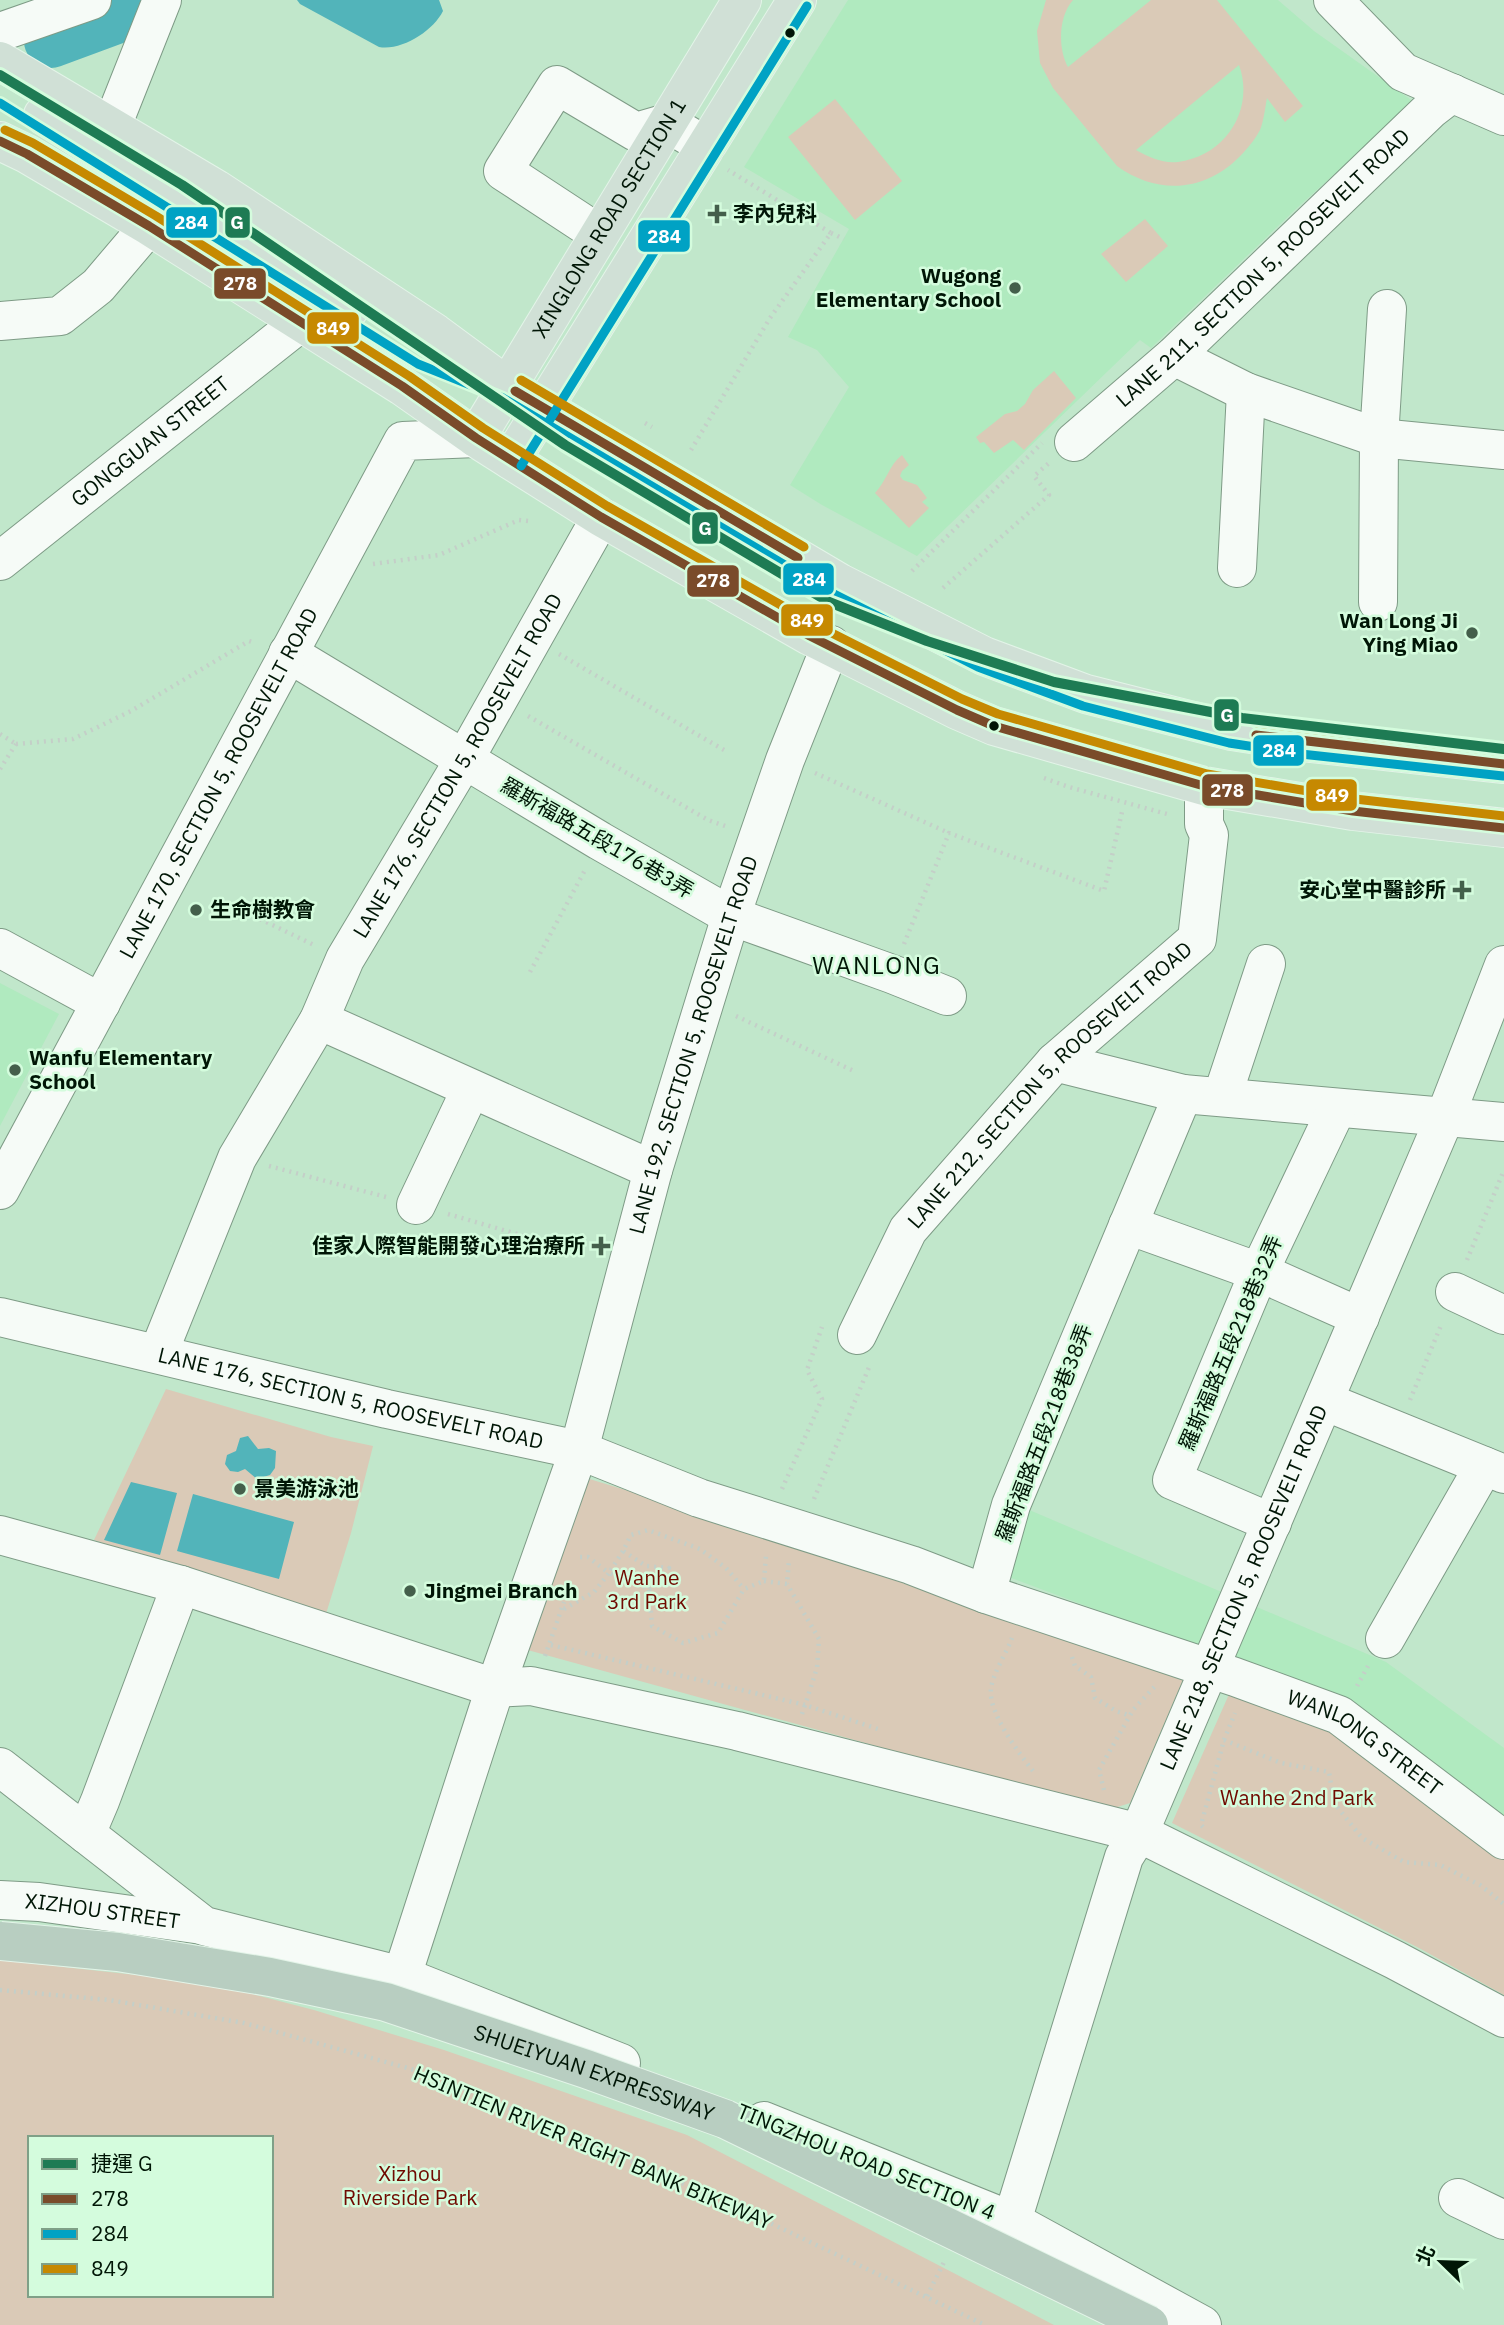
<svg xmlns="http://www.w3.org/2000/svg" width="1504" height="2325" font-family="'IBM Plex Sans','Noto Sans TC',sans-serif">
<style>
.built{fill:#b0eabf}
.green{fill:#dacab7;fill-rule:evenodd}
.water{fill:#52b4ba}
.lines{fill:none;stroke-linecap:round;stroke-linejoin:round}
.river{stroke:#52b4ba;stroke-width:54}
.minor-casing{stroke:#7e9b86;stroke-width:40}
.major-casing{stroke:#e3f4e8;stroke-width:40}
.path{stroke:#c4cfc8;stroke-width:4.5;stroke-dasharray:2 5;stroke-linecap:butt}
.minor{stroke:#f6fbf7;stroke-width:38}
.major{stroke:#d0e0d6;stroke-width:38}
.highway-bridge-casing{stroke:#e3f4e8;stroke-width:40;stroke-linecap:butt}
.highway-bridge{stroke:#b8cec1;stroke-width:38}
.bus-1-casing{stroke:#d4fcdd;stroke-width:14}
.bus-2-casing{stroke:#d4fcdd;stroke-width:14}
.bus-3-casing{stroke:#d4fcdd;stroke-width:14}
.bus-1{stroke:#7a4b2a;stroke-width:9}
.bus-2{stroke:#00a2c4;stroke-width:9}
.bus-3{stroke:#c68901;stroke-width:9}
.metro-1-casing{stroke:#d4fcdd;stroke-width:16}
.metro-1{stroke:#1e7b54;stroke-width:10}
.bus-dot{fill:#001606;stroke:#d4fcdd;stroke-width:2.5}
.poi-dot{fill:#445f4b;stroke:#d4fcdd;stroke-width:2.5}
.labels{text-anchor:middle;stroke-width:5;stroke-linejoin:round;paint-order:stroke}
.poi-label{font-size:21px;font-weight:bold;fill:#001606;stroke:#d4fcdd;text-anchor:start}
.street-label{font-size:21px;fill:#001606;stroke:#d4fcdd}
.park-label{font-size:21px;fill:#700a00;stroke:#d4fcdd}
.quarter-label{font-size:24px;letter-spacing:2px;fill:#001606;stroke:#d4fcdd}
.line-badge{stroke:#d4fcdd;stroke-width:2.5}
.badge-label{font-size:19px;text-anchor:middle;font-weight:bold;fill:#fff}
</style>
<rect width="100%" height="100%" fill="#c1e7cb"/>
<path class="built" d="M848,0h430l36,31 100,71 -116,105 -147,141 -11,-8 -223,216 -95,-51 -32,-20 59,-98 -32,-37 -29,-13 61,-108 -105,-62z
M0,983l59,31 -59,112z
M1027,1509l359,153 118,86v69l-141,-108 -360,-134z"/>
<path class="green" d="M1046,0h27c-15,17 -15,49 -5,67l83,-67h66l86,106 -18,16 -18,-24c-2,10 -3,22 -7,32 -4,8 -10,15 -16,22 -35,39 -84,45 -127,14l-64,-78 -13,-25 -3,-32zM1239,65c16,44 -13,91 -61,97 -14,2 -30,-5 -42,-12z
M835,99l67,82 -47,39 -67,-83z
M1145,219l23,27 -42,36 -25,-28z
M1054,371l22,27 -52,52 -11,-10 -19,13 -10,-11 -4,1 -4,-6 29,-23 12,-3 8,-7 8,-14z
M902,455l7,10 -7,6 -2,5 3,4 14,5 10,13 -5,4 7,6 -20,20 -34,-35c11,-11 14,-28 27,-38z
M166,1389l165,48 42,9 -22,87 -26,84 -231,-77z
M583,1477l455,139 151,50 -59,137 -22,7 -584,-161z
M1234,1683l102,45 168,125v142l-85,-47 -247,-125z
M0,1960l209,23 105,27 130,40 243,85 367,190h-1054zM30,2138h241v157h-241z"/>
<path class="water" d="M297,0h142l4,11c-10,20 -41,40 -64,36l-79,-43z
M248,1436l10,13 11,-1 7,3 -1,17 -5,7 -13,4 -12,-10 -7,3 -8,-1 -5,-7 2,-9 9,-4 4,-13z
M131,1482l46,11 -17,62 -56,-15z
M193,1494l101,28 -15,57 -102,-28z"/>
<g class="lines">
<path class="river" d="M51,41l92,-34"/>
<defs>
<g id="minor">
<path d="M1333,0l70,72 101,44"/>
<path d="M0,32l92,-32"/>
<path d="M112,126l50,-126"/>
<path d="M599,234l-96,-63 54,-86 79,47 31,-9 39,23"/>
<path d="M0,321l60,-5 38,-30 51,-60"/>
<path d="M1174,356l72,36 133,46 125,12"/>
<path id="s1" d="M1074,442l100,-86 256,-246 22,-17"/>
<path id="s2" d="M0,561l301,-239"/>
<path d="M1237,568l9,-176"/>
<path d="M1378,602l1,-164 8,-129"/>
<path d="M288,653l312,188 131,75 161,58 55,22"/>
<path d="M0,948l101,55"/>
<path d="M319,1020l334,150"/>
<path d="M1055,1062l128,32 321,28"/>
<path d="M1222,1097l44,-133"/>
<path id="s3" d="M0,1190l403,-749 73,-3"/>
<path d="M416,1205l55,-116"/>
<path d="M1128,1225l131,47 101,45"/>
<path d="M1455,1292l49,23"/>
<path id="s4" d="M0,1317l387,92 192,41 120,48 212,67 75,29 249,83 104,38 165,125"/>
<path id="s5" d="M857,1335l51,-105 147,-168 142,-123 12,-104 -5,-11v-38"/>
<path id="s6" d="M158,1354l79,-196 82,-138 26,-61 119,-199 137,-243"/>
<path d="M1324,1401l180,73"/>
<path d="M1272,1523l-100,-43 87,-208 78,-164"/>
<path d="M0,1535l181,50 314,103 36,-2 206,45 402,102 256,127 109,58"/>
<path d="M986,1594l25,-89 172,-411"/>
<path d="M1385,1639l99,-173"/>
<path d="M0,1767l204,159 198,50 219,87"/>
<path d="M86,1834l14,-33 81,-216"/>
<path id="s7" d="M0,1900l39,2 163,23"/>
<path id="s8" d="M402,1976l93,-288 84,-238 74,-280 78,-254 54,-156 46,-115"/>
<path d="M764,2121l248,100 190,104"/>
<path d="M1458,2198l46,22"/>
<path id="s9" d="M1012,2221l112,-364 15,-24 306,-716 59,-152"/>
</g>
<g id="major">
<path d="M0,61l216,128 219,144 73,54 332,196 144,73 102,38 146,37 70,11 202,22"/>
<path d="M43,115l307,193"/>
<path d="M0,141l27,13 122,72 253,160 74,52 125,79 209,119 147,74 37,16 210,60 149,25 151,17"/>
<path id="s10" d="M476,438l266,-438"/>
<path d="M511,460l286,-460"/>
</g>
</defs>
<use href="#minor" class="minor-casing"/>
<use href="#major" class="major-casing"/>
<path class="path" d="M831,233l13,6
M645,423l7,4
M691,450l79,-132 61,-85 -103,-63
M373,564l66,-9 80,-35 10,1
M912,571l130,-128
M943,588l106,-93 -15,-19 15,-13
M559,654l165,96
M528,716l180,104 20,7
M0,734l16,10
M16,744l57,-5 58,-28 118,-70 6,2
M0,769l16,-25
M815,773l134,60
M1044,778l25,9 98,27
M260,919l56,27
M904,944l45,-111 155,58 18,-79
M530,972l55,-102
M736,1016l120,56
M269,1166l117,31
M448,1214l114,33
M1467,1260l37,-90
M1410,1400l32,-77
M782,1489l40,-90 -15,-29 15,-43
M814,1499l56,-134
M623,1551l-14,22 40,16 3,37 31,17 35,-10 26,-44 20,-8 2,-26
M764,1581l23,3 2,-24
M649,1589l20,-21 -23,-2 -23,-15 8,-16 17,-5 52,19 26,19 18,21
M564,1609l30,-17 15,-19 -21,-16h-10
M1012,1638c-5,14 -20,37 -21,51 -3,24 28,64 42,82
M551,1645l254,60 12,-37 2,-29 -32,-55
M545,1656l19,-54
M1072,1657l3,9 16,11 4,21 21,13 15,5
M1357,1686l11,-20
M802,1714l3,-9 73,24
M1224,1740l57,23 48,9 5,31 28,35 42,24 36,3 40,20 24,19
M1104,1790l-5,-20 34,-60 24,-26
M1203,1827l-2,-2 23,-85 11,-27
M0,1990l109,10 135,23 189,52 297,129 255,121
M927,2296l17,-34"/>
<use href="#minor" class="minor"/>
<use href="#major" class="major"/>
<defs>
<g id="highway-bridge">
<path id="s11" d="M0,1941l118,11 152,25 116,25 200,67 139,50 424,206"/>
</g>
</defs>
<use href="#highway-bridge" class="highway-bridge-casing"/>
<use href="#highway-bridge" class="highway-bridge"/>
<defs>
<path id="bus-1" d="M0,141l27,13 122,72 253,160 74,52 125,79 209,119 147,74 37,16 210,60 149,25 151,17
M515,391l283,167
M1256,735l248,29"/>
<path id="bus-2" d="M0,103l418,261 85,34 331,196 144,73 105,39 146,37 72,11 202,22
M521,466l286,-460"/>
<path id="bus-3" d="M5,130l28,13 123,73 253,160 74,52 124,78 209,119 146,74 36,15 209,60 148,25 149,17
M521,380l283,167
M1257,723l247,29"/>
</defs>
<use href="#bus-1" class="bus-1-casing"/>
<use href="#bus-2" class="bus-2-casing"/>
<use href="#bus-3" class="bus-3-casing"/>
<use href="#bus-1" class="bus-1"/>
<use href="#bus-2" class="bus-2"/>
<use href="#bus-3" class="bus-3"/>
<defs>
<path id="metro-1" d="M0,75l182,110 383,260 264,157 98,39 127,41 188,36 262,31"/>
</defs>
<use href="#metro-1" class="metro-1-casing"/>
<use href="#metro-1" class="metro-1"/>
</g>
<g class="bus-dot">
<circle cx="790" cy="33" r="6"/>
<circle cx="994" cy="726" r="6"/>
</g>
<g class="poi-dot">
<path d="M713.5 203.5h7v7h7v7h-7v7h-7v-7h-7v-7h7z"/>
<circle cx="1015" cy="288" r="7"/>
<circle cx="1472" cy="633" r="7"/>
<path d="M1458.5 879.5h7v7h7v7h-7v7h-7v-7h-7v-7h7z"/>
<circle cx="196" cy="910" r="7"/>
<circle cx="15" cy="1070" r="7"/>
<path d="M597.5 1235.5h7v7h7v7h-7v7h-7v-7h-7v-7h7z"/>
<circle cx="240" cy="1489" r="7"/>
<circle cx="410" cy="1591" r="7"/>
</g>
<g class="labels">
<g class="poi-label">
<text x="733" y="221">李內兒科</text>
<text x="1001" y="283" text-anchor="end">Wugong<tspan x="1001" dy="24">Elementary School</tspan></text>
<text x="1458" y="628" text-anchor="end">Wan Long Ji<tspan x="1458" dy="24">Ying Miao</tspan></text>
<text x="1446" y="897" text-anchor="end">安心堂中醫診所</text>
<text x="210" y="917">生命樹教會</text>
<text x="29" y="1065">Wanfu Elementary<tspan x="29" dy="24">School</tspan></text>
<text x="585" y="1253" text-anchor="end">佳家人際智能開發心理治療所</text>
<text x="254" y="1496">景美游泳池</text>
<text x="424" y="1598">Jingmei Branch</text>
</g>
<g class="street-label">
<text dy="7" stroke="none"><textPath href="#s10" startOffset="257">XINGLONG ROAD SECTION 1</textPath></text>
<text dy="7" stroke="none"><textPath href="#s1" startOffset="257">LANE 211, SECTION 5, ROOSEVELT ROAD</textPath></text>
<text dy="7" stroke="none"><textPath href="#s2" startOffset="192">GONGGUAN STREET</textPath></text>
<text dy="7" stroke="none"><textPath href="#s6" startOffset="662">LANE 176, SECTION 5, ROOSEVELT ROAD</textPath></text>
<text dy="7" stroke="none"><textPath href="#s3" startOffset="462">LANE 170, SECTION 5, ROOSEVELT ROAD</textPath></text>
<text transform="translate(597 838) rotate(30)" y="7">羅斯福路五段176巷3弄</text>
<text dy="7" stroke="none"><textPath href="#s8" startOffset="976">LANE 192, SECTION 5, ROOSEVELT ROAD</textPath></text>
<text dy="7" stroke="none"><textPath href="#s5" startOffset="320">LANE 212, SECTION 5, ROOSEVELT ROAD</textPath></text>
<text transform="translate(1231 1343) rotate(-67)" y="7">羅斯福路五段218巷32弄</text>
<text dy="7" stroke="none"><textPath href="#s4" startOffset="360">LANE 176, SECTION 5, ROOSEVELT ROAD</textPath></text>
<text transform="translate(1044 1433) rotate(-69)" y="7">羅斯福路五段218巷38弄</text>
<text dy="7" stroke="none"><textPath href="#s9" startOffset="676">LANE 218, SECTION 5, ROOSEVELT ROAD</textPath></text>
<text dy="7" stroke="none"><textPath href="#s4" startOffset="1435">WANLONG STREET</textPath></text>
<text dy="7" stroke="none"><textPath href="#s7" startOffset="103">XIZHOU STREET</textPath></text>
<text dy="7" stroke="none"><textPath href="#s11" startOffset="611">SHUEIYUAN EXPRESSWAY</textPath></text>
<text transform="translate(593 2148) rotate(23)" y="7">HSINTIEN RIVER RIGHT BANK BIKEWAY</text>
<text transform="translate(866 2162) rotate(22)" y="7">TINGZHOU ROAD SECTION 4</text>
</g>
<g class="park-label">
<text x="647" y="1585">Wanhe<tspan x="647" dy="24">3rd Park</tspan></text>
<text x="1297" y="1805">Wanhe 2nd Park</text>
<text x="410" y="2181">Xizhou<tspan x="410" dy="24">Riverside Park</tspan></text>
</g>
<g class="quarter-label">
<text x="877" y="974">WANLONG</text>
</g>
</g>
<g class="line-badge">
<rect x="165" y="206" width="53" height="33" rx="7" fill="#00a2c4"/>
<rect x="224" y="206" width="27" height="33" rx="7" fill="#1e7b54"/>
<rect x="637" y="219" width="54" height="34" rx="7" fill="#00a2c4"/>
<rect x="213" y="267" width="54" height="33" rx="7" fill="#7a4b2a"/>
<rect x="306" y="311" width="54" height="34" rx="7" fill="#c68901"/>
<rect x="691" y="511" width="28" height="34" rx="7" fill="#1e7b54"/>
<rect x="782" y="562" width="53" height="34" rx="7" fill="#00a2c4"/>
<rect x="686" y="564" width="54" height="34" rx="7" fill="#7a4b2a"/>
<rect x="780" y="603" width="54" height="34" rx="7" fill="#c68901"/>
<rect x="1213" y="698" width="27" height="34" rx="7" fill="#1e7b54"/>
<rect x="1252" y="734" width="53" height="33" rx="7" fill="#00a2c4"/>
<rect x="1201" y="773" width="53" height="34" rx="7" fill="#7a4b2a"/>
<rect x="1305" y="778" width="53" height="34" rx="7" fill="#c68901"/>
</g>
<g class="badge-label">
<text x="191" y="229">284</text>
<text x="237" y="229">G</text>
<text x="664" y="243">284</text>
<text x="240" y="290">278</text>
<text x="333" y="335">849</text>
<text x="705" y="535">G</text>
<text x="809" y="586">284</text>
<text x="713" y="587">278</text>
<text x="807" y="627">849</text>
<text x="1227" y="722">G</text>
<text x="1279" y="757">284</text>
<text x="1227" y="797">278</text>
<text x="1332" y="802">849</text>
</g>
<rect x="28" y="2136" width="245" height="161" fill="#d4fcdd" stroke="#7fa087" stroke-width="2"/>
<rect x="42" y="2159" width="35" height="10" fill="#1e7b54" stroke="#7fa087" stroke-width="2"/>
<text x="91" y="2171" font-size="21" fill="#001606">捷運 G</text>
<rect x="42" y="2194" width="35" height="10" fill="#7a4b2a" stroke="#7fa087" stroke-width="2"/>
<text x="91" y="2206" font-size="21" fill="#001606">278</text>
<rect x="42" y="2229" width="35" height="10" fill="#00a2c4" stroke="#7fa087" stroke-width="2"/>
<text x="91" y="2241" font-size="21" fill="#001606">284</text>
<rect x="42" y="2264" width="35" height="10" fill="#c68901" stroke="#7fa087" stroke-width="2"/>
<text x="91" y="2276" font-size="21" fill="#001606">849</text>
<g transform="translate(1441 2262) rotate(293)" stroke="#d4fcdd" stroke-width="5" paint-order="stroke">
<path d="M0-5L12 26L0 18L-12 26Z" fill="#001606"/>
<text y="-10" font-size="19" font-weight="bold" text-anchor="middle" fill="#001606">北</text>
</g>
</svg>
